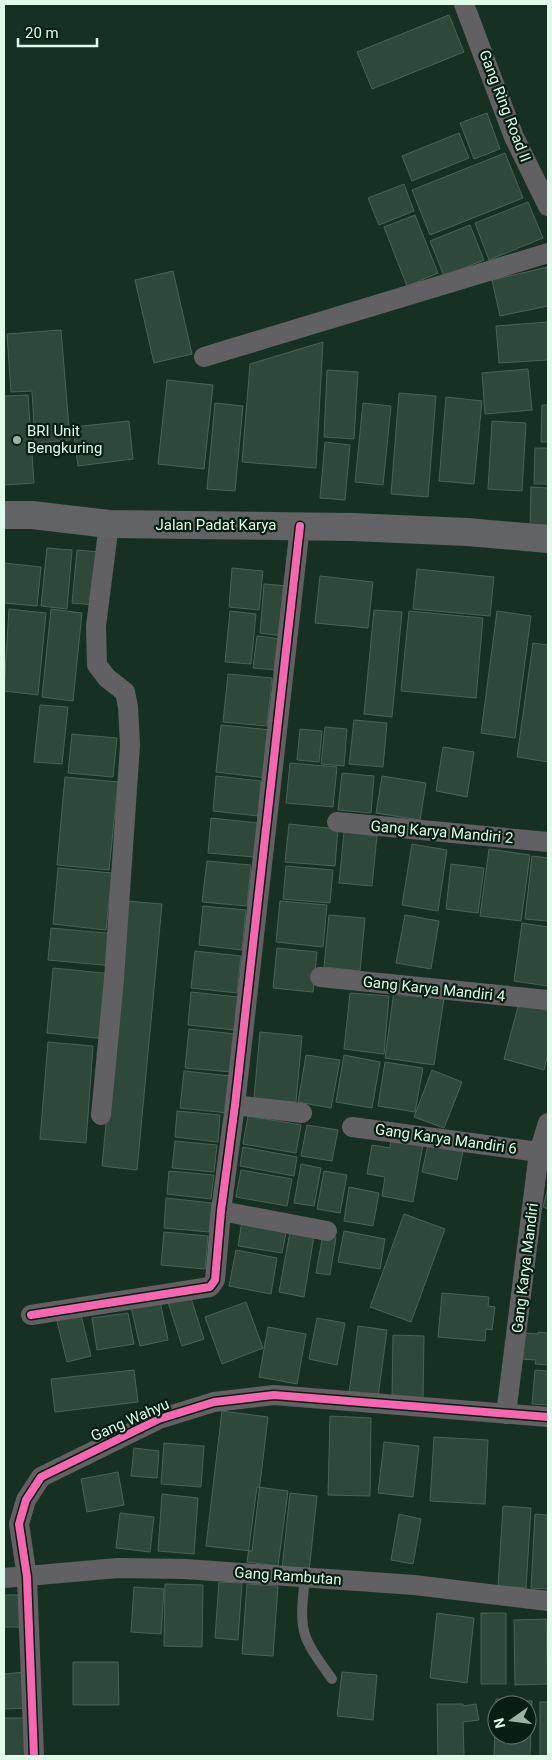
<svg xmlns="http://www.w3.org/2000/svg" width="552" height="1760" font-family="Roboto,sans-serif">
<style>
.building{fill:#2e483c;stroke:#4b6357;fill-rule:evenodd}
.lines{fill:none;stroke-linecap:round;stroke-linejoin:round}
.service{stroke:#616163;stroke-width:10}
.minor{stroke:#616163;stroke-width:20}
.secondary{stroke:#616364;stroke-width:28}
.cycleway-casing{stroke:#061f12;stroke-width:11}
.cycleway{stroke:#f766af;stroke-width:8}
.poi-dot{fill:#98b5a4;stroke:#061f12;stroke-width:2}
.labels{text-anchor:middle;stroke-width:4.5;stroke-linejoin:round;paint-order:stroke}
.street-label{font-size:15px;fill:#defce9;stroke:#061f12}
.poi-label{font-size:15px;fill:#defce9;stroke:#061f12;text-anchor:start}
</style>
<rect width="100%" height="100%" fill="#163024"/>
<path class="building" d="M449,15l15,37 -92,37 -15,-37z
M487,113l13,36 -26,10 -14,-36z
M459,133l10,25 -57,23 -10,-25z
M505,153l18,45 -93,37 -18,-45z
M404,184l10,27 -35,14 -11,-27z
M528,202l15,36 -54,22 -14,-37z
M415,215l23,58 -31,13 -23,-59z
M470,225l14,35 -40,16 -14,-35z
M548,267v39l-48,10 -8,-36z
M173,271l19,83 -38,9 -19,-83z
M548,322v38l-49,3 -3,-37z
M61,330l9,110 -35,3 -3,-52 -21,1 -4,-58z
M323,342l-7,126 -74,-6 8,-98z
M528,369l4,41 -47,4 -3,-41z
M327,370l31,2 -4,67 -30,-2z
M167,380l46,5 -9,84 -46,-5z
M399,393l37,3 -8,101 -37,-3z
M28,395l6,88 -30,2v-89z
M446,397l36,4 -8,83 -35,-3z
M215,403l28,3 -8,85 -28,-2z
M363,403l28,3 -8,79 -28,-3z
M542,405h6v37h-7z
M129,421l4,38 -55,7 -5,-39z
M492,421l34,2 -4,68 -34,-2z
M325,442l25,3 -5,55 -25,-2z
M535,448h13v36h-14z
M531,487l17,1v37h-18z
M47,548l25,2 -5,59 -26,-3z
M77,550l22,2 -5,53 -22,-2z
M4,563l37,4 -4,39 -33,-3z
M232,568l31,3 -4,39 -30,-3z
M417,569l77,8 -4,39 -77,-7z
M320,576l53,6 -5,46 -53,-5z
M264,584l24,2 -5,50 -23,-3z
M9,609l37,4 -8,82 -34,-4z
M51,609l31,4 -9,88 -31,-4z
M374,610l28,2 -10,105 -28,-3z
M230,611l26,3 -5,50 -26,-2z
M409,611l74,7 -7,80 -75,-7z
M497,611l34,5 -16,122 -34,-5z
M257,636l24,3 -3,31 -25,-2z
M533,643l15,2v117l-31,-5z
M228,674l44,4 -5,48 -44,-4z
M40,705l28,2 -6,57 -28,-2z
M354,720l33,3 -4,44 -34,-3z
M221,725l50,5 -5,48 -50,-6z
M325,727l22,2 -3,37 -23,-2z
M300,729l22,2 -3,31 -22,-2z
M72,734l45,4 -4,39 -45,-4z
M443,747l31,5 -7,45 -31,-6z
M290,763l47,4 -4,40 -47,-4z
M342,773l32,3 -3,37 -33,-3z
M216,776l45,5 -3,35 -45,-5z
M382,776l44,7 -6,37 -44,-7z
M65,777l53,5 -9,88 -52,-5z
M211,818l47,5 -4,34 -46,-4z
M289,824l49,5 -3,37 -50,-4z
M344,832l33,4 -5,50 -33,-3z
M412,844l35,6 -9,61 -36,-6z
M489,849l41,6 -9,66 -41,-5z
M532,856l16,2v63l-23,-2z
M207,861l44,4 -4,41 -45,-4z
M451,864l33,4 -6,45 -32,-4z
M286,866l47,4 -3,33 -47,-4z
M58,868l54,5 -6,57 -53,-6z
M127,901l35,3 -25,266 -35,-4z
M280,901l47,4 -4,42 -47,-5z
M203,906l43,4 -4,40 -43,-5z
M329,915l36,3 -5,53 -36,-4z
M405,915l34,6 -8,48 -35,-6z
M522,923l26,4v59l-34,-5z
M51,928l65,6 -3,32 -65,-6z
M277,948l40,4 -4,40 -40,-4z
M195,951l46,5 -4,37 -46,-5z
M53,968l60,6 -7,65 -59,-6z
M394,991l50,7 -10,67 -49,-7z
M191,992l47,5 -3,33 -47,-5z
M350,993l39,3 -5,58 -40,-5z
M519,1003l29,8v42l-4,17 -40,-11z
M189,1029l47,5 -4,38 -47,-4z
M260,1032l42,4 -6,66 -42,-4z
M48,1042l45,4 -7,97 -46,-4z
M306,1055l34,5 -9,48 -33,-6z
M344,1055l36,7 -8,46 -36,-6z
M385,1062l38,6 -8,44 -37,-6z
M432,1070l30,12 -18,46 -30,-11z
M184,1071l47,5 -3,37 -48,-5z
M177,1111l43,4 -2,27 -43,-5z
M248,1116l53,9 -5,28 -53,-9z
M307,1125l31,5 -6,31 -31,-5z
M430,1135l35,7 -8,38 -35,-8z
M391,1138l32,6 -10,58 -31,-6 3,-19 -18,-3 5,-29 18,3z
M175,1141l42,4 -3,27 -42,-4z
M243,1147l54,10 -3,19 -54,-10z
M301,1164l20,4 -7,38 -20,-3z
M241,1170l51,9 -5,27 -51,-9z
M169,1171l45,4 -3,24 -44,-5z
M324,1171l23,4 -7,38 -23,-4z
M349,1187l30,6 -6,33 -29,-5z
M548,1187v22l-5,-2z
M166,1198l46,5 -3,29 -45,-4z
M243,1214l45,8 -6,31 -44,-7z
M404,1214l41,15 -34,93 -41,-15z
M291,1226l24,4 -11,67 -25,-5z
M344,1231l41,8 -5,30 -42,-7z
M164,1232l44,4 -3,33 -44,-4z
M323,1234l13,3 -6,38 -14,-2z
M236,1250l41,8 -6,36 -42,-8z
M189,1292l15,47 -22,7 -15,-47z
M442,1293l47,4 -1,9 7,1 -3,23 -6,-1 -1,12 -47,-4z
M159,1296l9,44 -28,6 -10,-43z
M246,1302l17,46 -41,16 -17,-47z
M80,1311l11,45 -24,6 -11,-45z
M128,1313l6,31 -37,6 -5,-32z
M317,1318l28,5 -8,42 -28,-6z
M358,1326l29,4 -9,67 -29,-4z
M268,1327l38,7 -9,50 -38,-7z
M538,1332l10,1v32l-13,-1 1,-4 -14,-1 3,-26 13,1z
M393,1335l31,1 -1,62 -31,-1z
M134,1370l4,32 -83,10 -4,-33z
M535,1370l13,1v34l-16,-1z
M222,1411l46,6 -16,134 -46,-5z
M330,1416l41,2 -1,78 -42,-1z
M434,1437l54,3 -3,64 -55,-3z
M384,1442l35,4 -6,51 -35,-4z
M164,1443l40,3 -3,41 -40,-3z
M134,1448l25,3 -2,27 -26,-2z
M118,1472l6,33 -37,7 -6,-33z
M257,1487l31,4 -10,75 -31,-4z
M290,1493l27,3 -8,76 -27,-3z
M162,1494l36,4 -4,56 -36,-3z
M503,1506l28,2 -5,80 -28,-2z
M120,1513l34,4 -4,35 -34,-4z
M399,1514l22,5 -8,45 -22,-4z
M535,1514l13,1v74l-17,-1z
M219,1582l23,1 -4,57 -23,-2z
M165,1584l38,1 -1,62 -38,-1z
M247,1584l31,2 -5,70 -31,-2z
M134,1587l30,2 -3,45 -30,-2z
M4,1595h22l-1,32h-21z
M437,1613l37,5 -7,65 -37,-5z
M481,1613h25v71h-25z
M546,1619l2,65 -33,1 -1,-65z
M73,1662h45l1,43h-46z
M26,1672l2,36 -24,1v-35z
M342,1672l35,3 -4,45 -36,-4z
M496,1699l36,2 -2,55h-36zM497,1705h30v30h-30z
M540,1702h8v54h-8z
M437,1704h26v2l13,-2 3,16 -16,2 1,34h-26z
M4,1718h23v38h-23z"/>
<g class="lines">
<path class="service" d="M305,1577c-6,55 -5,58 27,102"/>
<path class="minor" d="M464,4l50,133 34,69
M204,357l344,-104
M337,822l211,20
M320,977l228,23
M235,1105l67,8
M101,1115l13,-136 16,-234 -2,-38 -3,-15 -18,-14 -10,-13 -1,-39 13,-102
M352,1127l187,25
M221,1211l106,20
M31,1315l179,-28 5,-7 6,-69 14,-106 65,-579
M506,1414l33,-262 9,-29
M4,1578l114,-10 67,1 229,16 134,16
M34,1756l-7,-179 -8,-53 7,-24 15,-23 118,-58 55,-17 60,-7 274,22"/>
<path class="secondary" d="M4,515h28l77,9 243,3 115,5 81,7"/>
<defs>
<path id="cycleway" d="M31,1315l179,-28 5,-7 6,-69 14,-106 65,-579
M34,1756l-7,-179 -8,-53 7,-24 15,-23 118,-58 55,-17 60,-7 274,22"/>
</defs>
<use href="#cycleway" class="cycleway-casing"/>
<use href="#cycleway" class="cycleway"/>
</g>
<circle class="poi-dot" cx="17" cy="440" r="5"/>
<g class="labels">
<g class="street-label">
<text transform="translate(505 106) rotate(69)" y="5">Gang Ring Road II</text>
<text x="216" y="530">Jalan Padat Karya</text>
<text transform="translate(442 832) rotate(5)" y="5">Gang Karya Mandiri 2</text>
<text transform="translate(434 989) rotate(6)" y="5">Gang Karya Mandiri 4</text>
<text transform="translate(446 1139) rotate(8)" y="5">Gang Karya Mandiri 6</text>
<text transform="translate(525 1268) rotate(-83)" y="5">Gang Karya Mandiri</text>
<text transform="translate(130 1420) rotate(-24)" y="5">Gang Wahyu</text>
<text transform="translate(288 1576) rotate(4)" y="5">Gang Rambutan</text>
</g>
<g class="poi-label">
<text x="27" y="436">BRI Unit<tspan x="27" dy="17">Bengkuring</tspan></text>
</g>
</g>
<rect width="552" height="1760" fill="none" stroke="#defce9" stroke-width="10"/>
<g transform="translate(512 1720) rotate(256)"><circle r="24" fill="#061f12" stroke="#5c7768"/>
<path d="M0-4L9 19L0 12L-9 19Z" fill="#98b5a4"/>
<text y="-8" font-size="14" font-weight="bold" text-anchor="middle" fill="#defce9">N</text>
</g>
<path d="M18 38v8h79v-8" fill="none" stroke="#defce9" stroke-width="2.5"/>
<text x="25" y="38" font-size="15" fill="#defce9" stroke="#061f12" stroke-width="4" paint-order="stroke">20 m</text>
</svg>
